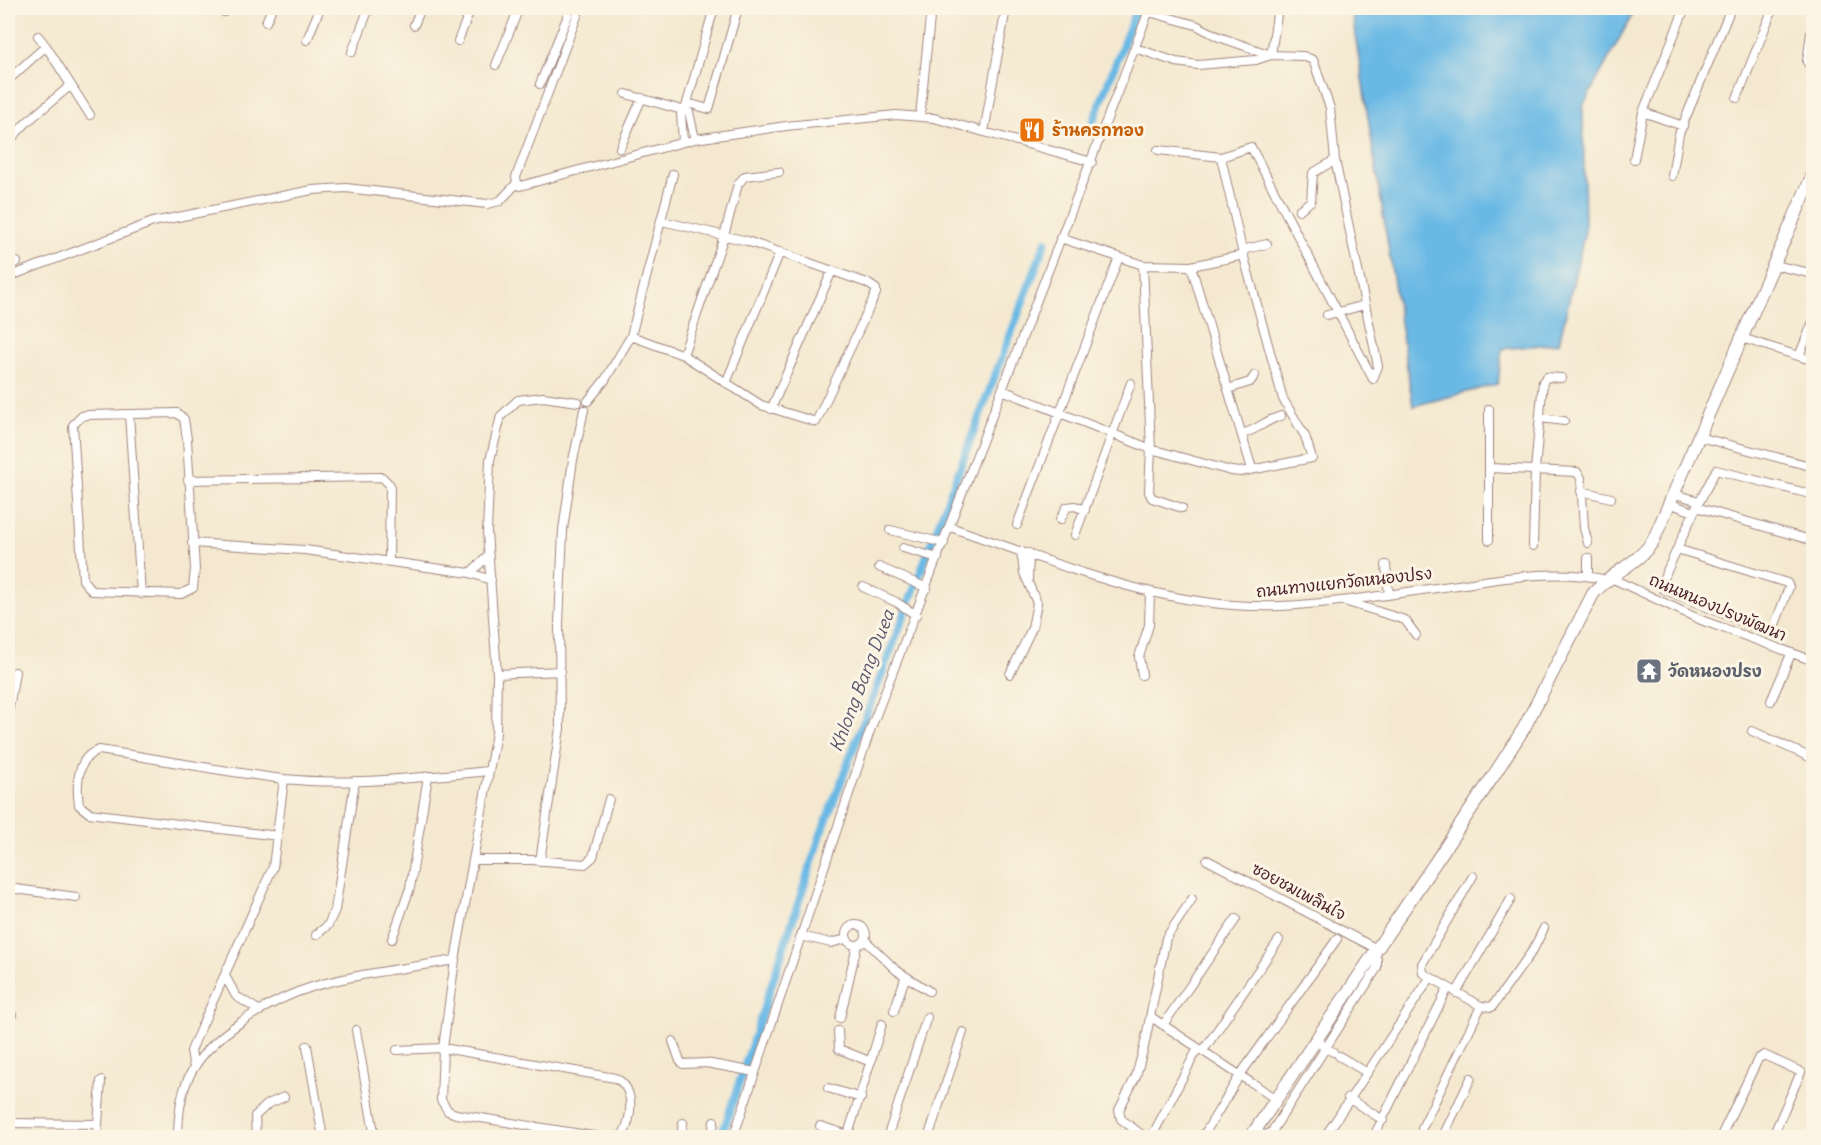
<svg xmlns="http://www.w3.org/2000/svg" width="1821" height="1145" font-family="Delius,'Playpen Sans Thai',sans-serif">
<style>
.water{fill:#6bb9e5;stroke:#5a6c88;stroke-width:1.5}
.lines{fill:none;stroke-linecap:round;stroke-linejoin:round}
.canal{stroke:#6bb9e5;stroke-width:8}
.street-casing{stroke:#9f847e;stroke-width:10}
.secondary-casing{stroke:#9f847e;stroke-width:14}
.street{stroke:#fff;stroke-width:8}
.secondary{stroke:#fff;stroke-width:12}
.labels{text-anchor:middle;stroke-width:6;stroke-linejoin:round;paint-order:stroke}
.food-label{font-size:16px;font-weight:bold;fill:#c56008;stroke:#fcf5e5;text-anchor:start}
.street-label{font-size:16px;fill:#4a1f2b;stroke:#fcf5e5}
.worship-label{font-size:16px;font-weight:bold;fill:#5b616d;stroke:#fcf5e5;text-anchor:start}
.water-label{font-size:18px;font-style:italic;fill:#56556c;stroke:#fcf5e5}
</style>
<rect width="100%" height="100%" fill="#fcf5e5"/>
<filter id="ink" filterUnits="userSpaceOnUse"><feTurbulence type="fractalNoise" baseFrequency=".0167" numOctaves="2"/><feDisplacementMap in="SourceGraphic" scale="12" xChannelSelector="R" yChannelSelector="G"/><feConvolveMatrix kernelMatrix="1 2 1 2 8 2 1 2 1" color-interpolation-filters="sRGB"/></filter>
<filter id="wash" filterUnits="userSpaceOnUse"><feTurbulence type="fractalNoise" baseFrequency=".008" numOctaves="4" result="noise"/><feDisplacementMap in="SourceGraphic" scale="24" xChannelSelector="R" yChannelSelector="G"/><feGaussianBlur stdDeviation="1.35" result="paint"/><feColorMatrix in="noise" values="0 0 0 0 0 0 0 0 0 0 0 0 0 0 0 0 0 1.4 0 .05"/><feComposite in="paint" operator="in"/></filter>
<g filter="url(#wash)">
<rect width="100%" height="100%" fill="#f4e9d0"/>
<path class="water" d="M1351,8h285l-53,98 2,125 -26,112 -57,6 -4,35 -85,22z"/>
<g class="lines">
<path class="canal" d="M1090,130l47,-122
M721,1138l99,-301 226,-596"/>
</g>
</g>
<g filter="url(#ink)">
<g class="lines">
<defs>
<path id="street" d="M580,8l-64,169 1,6 3,3 175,-47 91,-13 110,-11 38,3 158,44
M224,12l2,-4
M1149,12l47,13 23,12 52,18 32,1 10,4 17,48 5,52 43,206 -5,13 -122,-232 -30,10 -63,-7
M266,22l6,-14
M414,25l7,-17
M1811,33l-4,29 7,9
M38,36l8,10
M307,40l13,-32
M458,41l13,-33
M1135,48l41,14 22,3 58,-5 15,-5 7,-47
M352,52l17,-44
M496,65l23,-57
M8,80l38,-34 44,69
M540,84l31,-76
M626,94l63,18 6,27
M1737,98l36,-90
M687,103l22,6 29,-101
M1643,112l40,14
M920,116l11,-108
M984,132l22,-124
M683,141l-2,-27 4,-4 29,-102
M8,142l19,-20 44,-37
M620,148l22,-50
M1634,159l9,-47 42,-104
M1672,176l7,-42 52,-126
M1299,210l12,-9 2,-28 22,-13
M1060,238l83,27 48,1 53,-11
M1242,250l25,-6
M1143,265l8,184 -2,43 3,6 30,10
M1774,265l40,9
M8,266l9,-4
M1191,266l61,203
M8,277l145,-55 159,-32 34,-2 141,16 13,-3 17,-18
M1327,315l38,-10
M631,336l52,19 78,50 55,17 60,-129v-4l-9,-6 -120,-42 -85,-20
M1742,338l72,23
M683,355l41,-119 14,-52 7,-8 34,-4
M1799,356l14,-34
M726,383l54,-131
M1228,389l22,-7 5,-7
M1002,390l149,59 80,22 9,1 72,-14 -7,-22 -22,-37 -41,-149 -21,-93
M588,401l17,-21 26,-44 42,-162
M578,402l-35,-5 -25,3 -17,16 -11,44 -3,72 10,142 -1,59 -41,227 -12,88 -2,52 7,11 8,3 150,24
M771,409l61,-138
M177,413l7,6 3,20 8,130 -2,19 -12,6 -89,-3 -9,-11 -10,-155 9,-9 5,-1z
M129,414l12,180
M1540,418l24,3
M1242,434c15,-4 24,-14 39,-18
M1699,437l115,30
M1490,468l87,4 4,6 3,50 4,15
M188,480l194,-3 8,8 -1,75
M1581,491l30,7
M1675,494l24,7
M1671,504l23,8
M1696,507l118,34
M1060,520l7,-13 8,-1 10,4
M1017,525l102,-268
M950,527c107,36 217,84 331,79 59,-3 118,-13 177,-21 47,-7 101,-17 149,-5
M890,530l54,13
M1075,535l56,-152
M1489,540v-131
M192,543l113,7 165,23 21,7
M1533,546l2,-76 8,-89 4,-4 14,1
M903,548l35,10
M1677,549l110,34 2,4 -16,43 -4,3 -106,-44 -2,-5 33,-72 22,-42 98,25
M1386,565l3,30
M879,567l48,21
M470,573l18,-17
M1588,576v-18
M1611,578l90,42 113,41
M1028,580l1,-27
M863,587l33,15 20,13
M1344,601l61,19 11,15
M497,674l64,-3
M1010,674l22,-46 5,-25 -13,-30 -3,-22
M1142,675l-3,-18 10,-32 1,-33
M1771,701l20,-47
M8,714l7,-42
M1752,731l62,28
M278,836l-189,-23 -10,-8c-3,-20 -2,-49 20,-55 62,9 124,22 185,29 68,7 138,-2 205,-8
M473,860h59l53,4 8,-7 16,-58
M1207,860l170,89
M540,861l20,-133 -1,-104 4,-94 10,-70 11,-50
M1473,876l-51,88 1,9 58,33 11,1 41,-57 11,-22
M8,888l68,9
M846 935a10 10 0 1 1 20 0a10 10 0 1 1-20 0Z
M316,935l12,-10 7,-15 20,-129
M801,936l30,7 15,-4
M392,939l18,-51 18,-112
M865,940l31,30 33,21
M225,976l11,20 24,15
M1456,993l55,-94
M894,1011l11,-33
M8,1014l4,1
M1151,1017l99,65
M840,1018l17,-73
M1163,1025l73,-106
M356,1030l19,108
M838,1031l1,18 32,13
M673,1041l7,20 3,3 23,-1 49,9
M1320,1044l13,8
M307,1046l16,92
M397,1050l46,-2 172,30c21,10 17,39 8,57l-10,3
M1203,1051l76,-111
M1339,1056l27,16
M194,1068l-3,-17 4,-10 78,-174 11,-88
M1254,1084l21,15
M828,1088l33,10
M1348,1098l35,22
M8,1123l90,1
M683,1123l-2,13 4,2
M820,1126l28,9
M1422,1128l59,-122
M1254,1132l11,3 6,-2 106,-165v-9l-6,-2
M97,1138l4,-57
M178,1138c0,-20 2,-41 10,-59 18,-43 84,-80 127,-93 45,-13 94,-18 140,-26
M256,1138l-1,-22 13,-12 16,-7
M712,1138l2,-17
M733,1138l138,-410 279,-720
M847,1138l35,-114
M887,1138l40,-121
M928,1138l35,-106
M1146,1138l-25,-19 -2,-9 17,-34 8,-29 22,-109 26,-39
M1151,1138l47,-90
M1202,1138l38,-63 97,-136
M1324,1138l106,-160
M1373,1138l75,-150
M1442,1138l29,-60
M1720,1138l38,-79 6,-4 37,17 -29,66"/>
<path id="secondary" d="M1250,1138l242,-360 32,-50 69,-134c17,-21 45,-30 60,-53l161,-369"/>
</defs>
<use href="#street" class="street-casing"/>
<use href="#secondary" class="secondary-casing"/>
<use href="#street" class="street"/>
<use href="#secondary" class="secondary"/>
</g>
</g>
<defs>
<symbol id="restaurant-square" viewBox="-11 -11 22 22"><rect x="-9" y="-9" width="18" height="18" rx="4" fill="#e8710a" stroke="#fcf5e5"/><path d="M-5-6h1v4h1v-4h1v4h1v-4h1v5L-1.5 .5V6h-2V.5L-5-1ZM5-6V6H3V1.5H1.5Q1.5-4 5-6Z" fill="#fff"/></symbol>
<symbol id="temple-square" viewBox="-11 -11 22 22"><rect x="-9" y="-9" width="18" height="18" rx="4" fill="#6b7280" stroke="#fcf5e5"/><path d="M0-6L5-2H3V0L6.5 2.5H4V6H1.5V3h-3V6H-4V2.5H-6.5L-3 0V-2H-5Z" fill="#fff"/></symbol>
</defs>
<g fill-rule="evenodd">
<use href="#restaurant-square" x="1017" y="115" width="30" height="30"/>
<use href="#temple-square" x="1634" y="656" width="30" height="30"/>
</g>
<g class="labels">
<g class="food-label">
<text x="1052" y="136">ร้านครกทอง</text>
</g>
<g class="street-label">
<text transform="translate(1344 582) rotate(-6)" y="6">ถนนทางแยกวัดหนองปรง</text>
<text transform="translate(1718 607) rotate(23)" y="6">ถนนหนองปรงพัฒนา</text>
<text transform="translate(1299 891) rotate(28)" y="6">ซอยชมเพลินใจ</text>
</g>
<g class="worship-label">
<text x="1668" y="677">วัดหนองปรง</text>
</g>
<g class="water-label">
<text transform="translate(862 681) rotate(-69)" y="6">Khlong Bang Duea</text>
</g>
</g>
<rect width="1821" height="1145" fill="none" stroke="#fcf5e5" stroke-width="30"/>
</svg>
